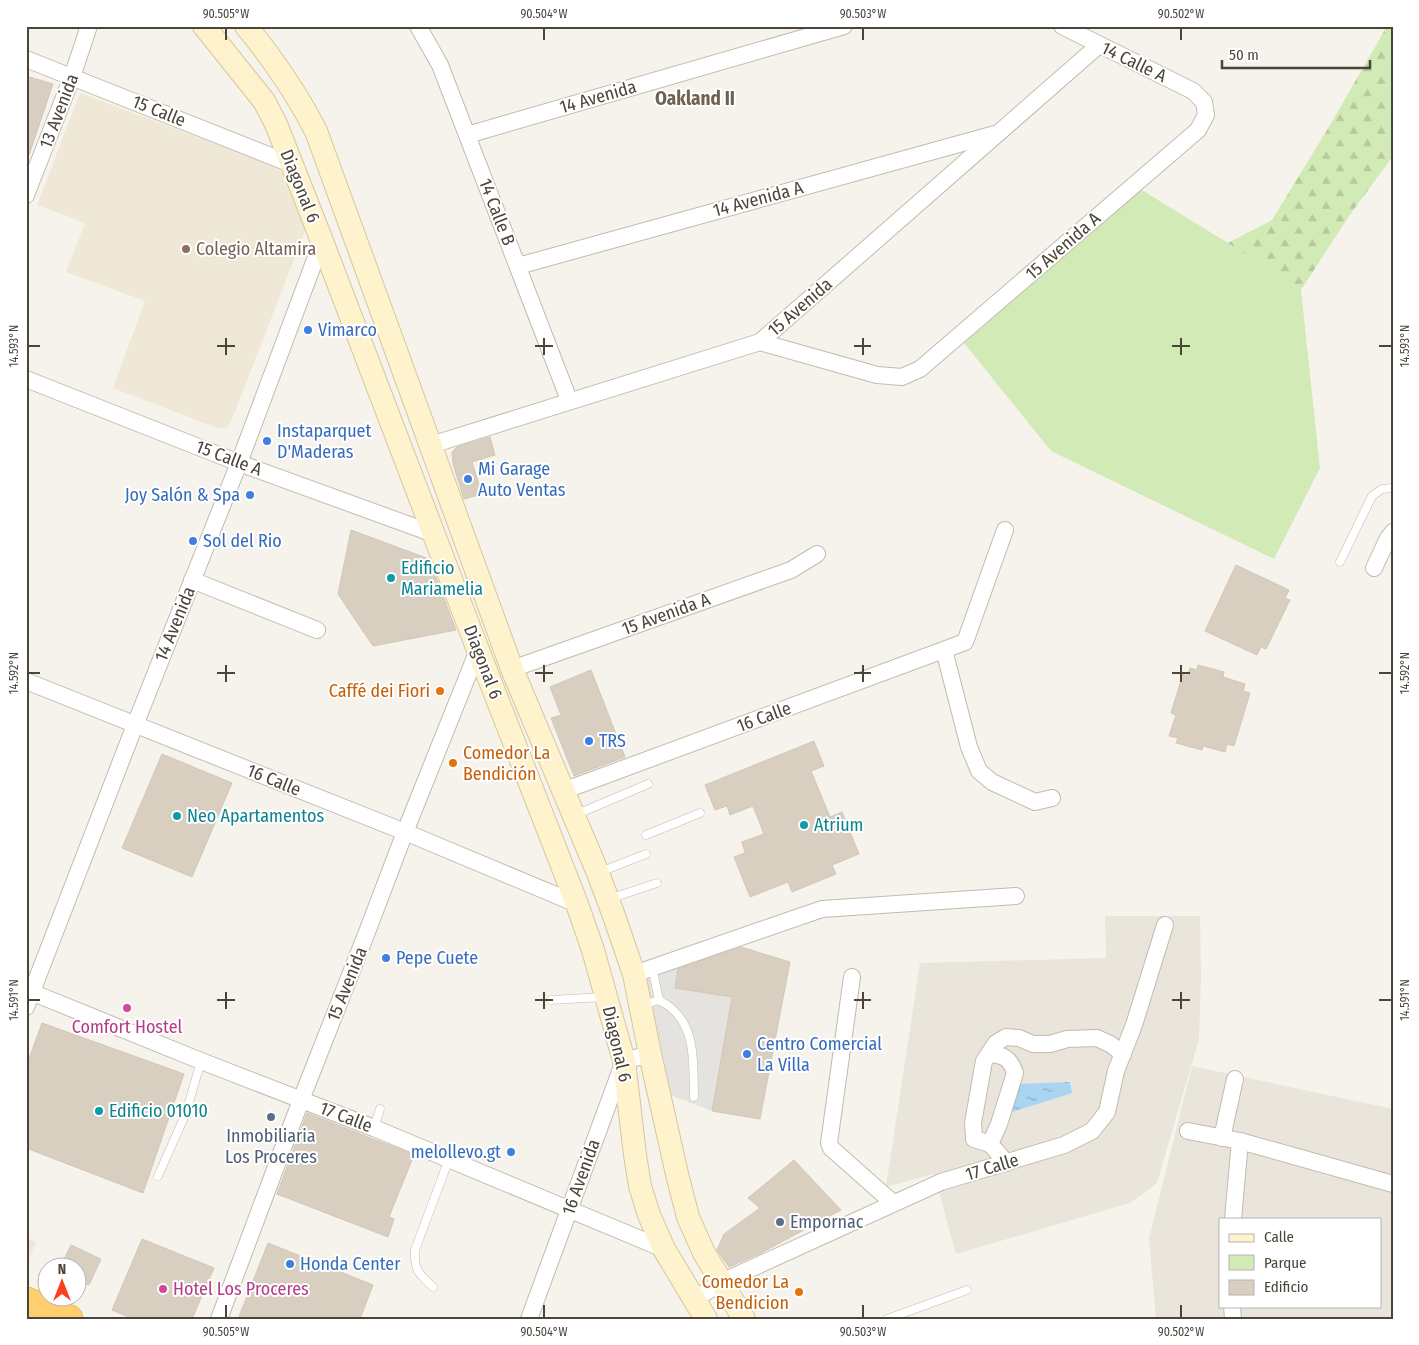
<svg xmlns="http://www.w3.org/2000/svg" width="1419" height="1345" font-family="'Fira Sans Condensed',sans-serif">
  <defs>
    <pattern id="forest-firs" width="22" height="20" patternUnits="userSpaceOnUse" patternTransform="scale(1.25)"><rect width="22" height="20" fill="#d2eab5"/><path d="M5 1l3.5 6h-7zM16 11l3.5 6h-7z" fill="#b6ca9c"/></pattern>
    <pattern id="water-ripples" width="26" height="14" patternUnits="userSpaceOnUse" patternTransform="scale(1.25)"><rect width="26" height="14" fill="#a9d4f2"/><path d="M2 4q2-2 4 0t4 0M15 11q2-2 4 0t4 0" fill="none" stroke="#8caec5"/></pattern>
  </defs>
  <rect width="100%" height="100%" fill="#f6f3ec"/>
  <!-- residential -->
  <g fill="#eae5da" fill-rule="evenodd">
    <polygon points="1105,916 1200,916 1201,978 1199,1039 1157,1183 1130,1203 956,1254 934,1174 886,1187 920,963 1106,958"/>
    <path d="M1192,1066L1393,1109V1319H1156L1149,1239ZM1220,1219H1380V1306H1220Z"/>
  </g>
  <!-- education -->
  <polygon fill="#efe8d6" points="80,93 279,168 307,226 231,422 225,428 217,428 113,388 145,301 66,272 85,223 37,205"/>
  <!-- medical -->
  <polygon fill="#f6e3e0" points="26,1238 36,1242 26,1267"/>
  <!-- green -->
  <polygon fill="#d2eab5" points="1140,189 1228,243 1301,290 1320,468 1274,559 1051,451 964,343"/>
  <!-- forest -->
  <polygon fill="url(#forest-firs)" points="1387,26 1393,26 1393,156 1349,216 1301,290 1228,243 1272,220 1330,125"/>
  <!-- parking -->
  <polygon fill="#e5e3e0" points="679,965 676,988 732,997 712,1111 670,1095 644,981"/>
  <!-- water -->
  <polygon fill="url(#water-ripples)" points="1070,1082 1072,1093 1012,1112 1015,1084"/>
  <!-- building -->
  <g fill="#d8cfc1" stroke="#d3c7b4">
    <polygon points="26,76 53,84 29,155 26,154"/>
    <polygon points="490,437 495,455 472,462 482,494 464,499 453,464 452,452 457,447"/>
    <polygon points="351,530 429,559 456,630 373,646 338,594"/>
    <polygon points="1236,565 1289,590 1285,598 1290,600 1266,649 1261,647 1257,655 1205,631"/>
    <polygon points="1198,665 1224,672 1223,677 1245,684 1243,691 1250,693 1234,746 1227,744 1225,752 1203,746 1202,750 1176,743 1178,738 1169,736 1176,715 1171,713 1183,674 1187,676 1190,668 1197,670"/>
    <polygon points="591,670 625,757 574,776 551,718 561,715 550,687"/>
    <polygon points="814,741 824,766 811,771 830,817 842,812 859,854 832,865 836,874 792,892 788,882 750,897 734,857 745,853 742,842 764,834 753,806 730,815 727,806 715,810 705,785"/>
    <polygon points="162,754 232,783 192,877 122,848"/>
    <polygon points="741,947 790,962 760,1119 712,1111 732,997 675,988 678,969"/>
    <polygon points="42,1023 184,1074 143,1193 26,1148 26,1067"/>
    <polygon points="307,1113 414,1155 389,1217 394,1219 388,1237 277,1194"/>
    <polygon points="794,1160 841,1210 761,1253 729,1267 717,1250 724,1234 760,1208 748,1198"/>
    <polygon points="142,1239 214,1268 192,1319 133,1319 112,1310"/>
    <polygon points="268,1243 373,1285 360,1319 238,1319"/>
    <polygon points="71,1245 101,1259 89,1285 78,1280 78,1268 60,1268"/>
  </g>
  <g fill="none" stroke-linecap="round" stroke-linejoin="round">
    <defs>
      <g id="lane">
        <polyline points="1340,562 1372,496 1382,489 1393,488"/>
        <polyline points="575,815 648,784"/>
        <polyline points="646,835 700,813"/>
        <polyline points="600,872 646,854"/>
        <polyline points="609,899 657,883"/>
        <polyline points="652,967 659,1000"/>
        <polyline points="551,1000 604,997"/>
        <path d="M642,1005L659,1000C663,1003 669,1005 672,1009C697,1030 693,1068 694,1097"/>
        <polyline points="374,1128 380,1109"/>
        <polyline points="158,1176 186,1113 201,1061"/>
        <path d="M433,1287C419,1274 414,1271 415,1250L449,1159"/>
        <polyline points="887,1319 967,1290"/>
      </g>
      <g id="street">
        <polyline points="418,26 440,65 569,400"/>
        <polyline points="26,59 291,164"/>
        <polyline points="467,135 844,26"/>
        <polyline points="26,195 72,77 89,26"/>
        <polyline points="518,266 995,134"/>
        <polyline points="760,342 877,375 902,377 920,369 1198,130 1206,115 1204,102 1193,91 1062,26"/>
        <polyline points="26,379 239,463 434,534"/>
        <polyline points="431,445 760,342 1099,45"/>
        <polyline points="1374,568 1388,538 1393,532"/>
        <polyline points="192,580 317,630"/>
        <polyline points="944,650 969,747 979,771 992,782 1035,802 1052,798"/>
        <polyline points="512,669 791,570 817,554"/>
        <polyline points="26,681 405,832 577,904"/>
        <polyline points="563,791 965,642 1005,530"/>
        <polyline points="634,974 822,909 1016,896"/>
        <polyline points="852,977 829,1143 831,1148 893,1203"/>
        <polyline points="26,990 201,1061 374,1128 664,1249"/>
        <polyline points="26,1007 135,725 239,463 322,241"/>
        <path d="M989,1054C1004,1055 1010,1058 1015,1073L999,1124L990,1144"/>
        <polyline points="1188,1131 1240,1141 1393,1184"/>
        <polyline points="1222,1138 1235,1079"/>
        <polyline points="1007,1163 990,1144 974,1139 973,1123 984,1061 996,1043 1006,1037 1019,1038 1033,1044 1050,1044 1067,1039 1097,1038 1110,1044 1123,1054"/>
        <polyline points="1233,1219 1240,1141"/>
        <polyline points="694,1299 728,1279 941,1182 1064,1145 1092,1131 1107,1112 1116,1071 1134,1025 1165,925"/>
        <polyline points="1232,1306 1233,1319"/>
        <polyline points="219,1319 301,1100 367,932 405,832 478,650"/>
        <polyline points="529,1319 624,1061 650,1054"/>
      </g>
      <g id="secondary">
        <polyline points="204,26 264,101 276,124 322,241 478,650 577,904 593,950 624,1061 635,1155 640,1186 649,1215 664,1249 706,1319"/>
        <path d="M246,26C273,59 297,94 316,131L512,669L598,873L614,916L634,974L650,1054L677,1174L688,1217L704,1253L744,1319"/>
      </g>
      <polyline id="highway" points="26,1301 69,1319"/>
    </defs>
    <!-- lane casing -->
    <use href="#lane" stroke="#c2bbae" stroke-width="9"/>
    <!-- street casing -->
    <use href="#street" stroke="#c2bbae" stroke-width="18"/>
    <!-- secondary casing -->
    <use href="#secondary" stroke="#d6c79b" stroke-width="24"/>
    <!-- highway casing -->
    <use href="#highway" stroke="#e0a43c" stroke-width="29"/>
    <!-- lane -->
    <use href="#lane" stroke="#fff" stroke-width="8"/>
    <!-- street -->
    <use href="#street" stroke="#fff" stroke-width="16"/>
    <!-- secondary -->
    <use href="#secondary" stroke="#fff3cd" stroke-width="22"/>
    <!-- highway -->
    <use href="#highway" stroke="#ffcf6e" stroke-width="28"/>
  </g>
  <!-- ticks -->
  <path fill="none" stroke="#4b4439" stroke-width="2" d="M226,28V40M544,28V40M863,28V40M1181,28V40M226,338V355M544,338V355M863,338V355M1181,338V355M28,346H40M217,346H235M535,346H553M854,346H871M1172,346H1190M1379,346H1392M226,665V682M544,665V682M863,665V682M1181,665V682M28,673H40M217,673H235M535,673H553M854,673H871M1172,673H1190M1379,673H1392M226,992V1009M544,992V1009M863,992V1009M1181,992V1009M28,1000H40M217,1000H235M535,1000H553M854,1000H871M1172,1000H1190M1379,1000H1392M226,1305V1318M544,1305V1318M863,1305V1318M1181,1305V1318"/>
  <!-- markers -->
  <circle fill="#8d6e63" stroke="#fff" stroke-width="2" cx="186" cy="249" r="5"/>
  <g fill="#3f7fe0" stroke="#fff" stroke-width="2">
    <circle cx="308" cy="330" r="5"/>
    <circle cx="267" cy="441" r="5"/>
    <circle cx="468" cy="479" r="5"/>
    <circle cx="250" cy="495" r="5"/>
    <circle cx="193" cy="541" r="5"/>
    <circle cx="589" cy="741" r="5"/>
    <circle cx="386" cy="958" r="5"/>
    <circle cx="747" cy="1054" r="5"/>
    <circle cx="511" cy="1152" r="5"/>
    <circle cx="290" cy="1264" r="5"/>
  </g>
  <g fill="#0f9aa8" stroke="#fff" stroke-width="2">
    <circle cx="391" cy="578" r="5"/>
    <circle cx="177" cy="816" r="5"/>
    <circle cx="804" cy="825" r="5"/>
    <circle cx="99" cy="1111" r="5"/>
  </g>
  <g fill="#e8710a" stroke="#fff" stroke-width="2">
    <circle cx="440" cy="691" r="5"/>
    <circle cx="453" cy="763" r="5"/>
    <circle cx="799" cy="1292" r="5"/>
  </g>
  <g fill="#d1479c" stroke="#fff" stroke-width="2">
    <circle cx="127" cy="1008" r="5"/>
    <circle cx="163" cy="1289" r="5"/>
  </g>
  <g fill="#5c6f8a" stroke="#fff" stroke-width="2">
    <circle cx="271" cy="1117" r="5"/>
    <circle cx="780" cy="1222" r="5"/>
  </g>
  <g text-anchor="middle" stroke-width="4" stroke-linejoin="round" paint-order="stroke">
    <!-- street labels -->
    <g font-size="18" fill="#4b4439" stroke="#fff">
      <text transform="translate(1134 62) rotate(26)" y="6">14 Calle A</text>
      <text transform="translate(598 97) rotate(-16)" y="6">14 Avenida</text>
      <text transform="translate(59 111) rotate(-69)" y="6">13 Avenida</text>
      <text transform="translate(159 111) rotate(22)" y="6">15 Calle</text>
      <text transform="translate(300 186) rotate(68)" y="6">Diagonal 6</text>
      <text transform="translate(758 199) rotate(-15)" y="6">14 Avenida A</text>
      <text transform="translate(497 212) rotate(69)" y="6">14 Calle B</text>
      <text transform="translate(1063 246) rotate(-41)" y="6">15 Avenida A</text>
      <text transform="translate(800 307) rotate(-41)" y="6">15 Avenida</text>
      <text transform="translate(229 458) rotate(21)" y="6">15 Calle A</text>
      <text transform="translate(666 614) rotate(-20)" y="6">15 Avenida A</text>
      <text transform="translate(175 624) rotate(-68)" y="6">14 Avenida</text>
      <text transform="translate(483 662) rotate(69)" y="6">Diagonal 6</text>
      <text transform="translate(764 717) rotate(-20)" y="6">16 Calle</text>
      <text transform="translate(274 780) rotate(22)" y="6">16 Calle</text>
      <text transform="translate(347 984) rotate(-68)" y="6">15 Avenida</text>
      <text transform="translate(617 1044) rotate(77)" y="6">Diagonal 6</text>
      <text transform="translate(346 1117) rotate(21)" y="6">17 Calle</text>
      <text transform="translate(992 1167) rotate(-17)" y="6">17 Calle</text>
      <text transform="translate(581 1177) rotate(-70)" y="6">16 Avenida</text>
    </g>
    <!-- education labels -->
    <g font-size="18" fill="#785e54" stroke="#fff" text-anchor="start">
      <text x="196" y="255">Colegio Altamira</text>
    </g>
    <!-- shop labels -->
    <g font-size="18" fill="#366cbe" stroke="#fff" text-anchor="start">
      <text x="318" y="336">Vimarco</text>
      <text x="277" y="437">Instaparquet<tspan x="277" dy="21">D'Maderas</tspan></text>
      <text x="478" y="475">Mi Garage<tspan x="478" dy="21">Auto Ventas</tspan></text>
      <text x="240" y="501" text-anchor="end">Joy Salón &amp; Spa</text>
      <text x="203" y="547">Sol del Rio</text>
      <text x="599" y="747">TRS</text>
      <text x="396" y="964">Pepe Cuete</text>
      <text x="757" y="1050">Centro Comercial<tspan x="757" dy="21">La Villa</tspan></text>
      <text x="501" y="1158" text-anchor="end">melollevo.gt</text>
      <text x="300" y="1270">Honda Center</text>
    </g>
    <!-- culture labels -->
    <g font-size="18" fill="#0d838f" stroke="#fff" text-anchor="start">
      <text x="401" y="574">Edificio<tspan x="401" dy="21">Mariamelia</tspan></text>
      <text x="187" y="822">Neo Apartamentos</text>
      <text x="814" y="831">Atrium</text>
      <text x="109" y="1117">Edificio 01010</text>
    </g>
    <!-- food labels -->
    <g font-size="18" fill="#c56008" stroke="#fff" text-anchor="end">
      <text x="430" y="697">Caffé dei Fiori</text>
      <text x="463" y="759" text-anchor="start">Comedor La<tspan x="463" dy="21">Bendición</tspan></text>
      <text x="789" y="1288">Comedor La<tspan x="789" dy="21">Bendicion</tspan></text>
    </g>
    <!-- hotel labels -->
    <g font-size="18" fill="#b23c85" stroke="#fff">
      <text x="127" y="1033">Comfort Hostel</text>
      <text x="173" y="1295" text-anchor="start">Hotel Los Proceres</text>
    </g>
    <!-- service labels -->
    <g font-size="18" fill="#4e5e75" stroke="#fff">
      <text x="271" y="1142">Inmobiliaria<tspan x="271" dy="21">Los Proceres</tspan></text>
      <text x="790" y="1228" text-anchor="start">Empornac</text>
    </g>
    <!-- neighbourhood labels -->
    <g font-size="19" font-weight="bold" fill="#6e6250" stroke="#fff">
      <text x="695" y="105">Oakland II</text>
    </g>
  </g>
  <!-- border -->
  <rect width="1419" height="1345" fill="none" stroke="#ffffff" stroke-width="55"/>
  <!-- legend -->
  <rect x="1219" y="1218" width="162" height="90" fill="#ffffff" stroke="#b7b4b0"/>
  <rect x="1229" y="1234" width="25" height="8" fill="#fff3cd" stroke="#b7b4b0"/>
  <text x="1264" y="1242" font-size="15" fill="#4b4439">Calle</text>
  <rect x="1229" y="1255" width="25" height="15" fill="#d2eab5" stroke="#b7b4b0"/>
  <text x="1264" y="1268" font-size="15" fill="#4b4439">Parque</text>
  <rect x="1229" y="1280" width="25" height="15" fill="#d8cfc1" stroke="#b7b4b0"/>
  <text x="1264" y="1292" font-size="15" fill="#4b4439">Edificio</text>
  <!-- north arrow -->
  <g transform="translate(62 1282)"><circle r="24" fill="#ffffff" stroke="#b7b4b0"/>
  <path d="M0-4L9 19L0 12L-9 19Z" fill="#fc3f1d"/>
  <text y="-8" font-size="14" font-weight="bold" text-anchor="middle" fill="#4b4439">N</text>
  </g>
  <!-- scale -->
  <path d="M1222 60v8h148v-8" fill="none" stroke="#4b4439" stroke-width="2.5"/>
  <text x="1229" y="60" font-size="15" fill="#4b4439" stroke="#ffffff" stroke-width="4" paint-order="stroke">50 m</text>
  <rect x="28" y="28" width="1364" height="1290" fill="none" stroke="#4b4439" stroke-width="2"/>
  <g font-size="12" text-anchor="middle" fill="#4b4439">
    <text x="226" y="18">90.505°W</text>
    <text x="544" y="18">90.504°W</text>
    <text x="863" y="18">90.503°W</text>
    <text x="1181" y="18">90.502°W</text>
    <text transform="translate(14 346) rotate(-90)" y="4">14.593°N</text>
    <text transform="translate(1405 346) rotate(-90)" y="4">14.593°N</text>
    <text transform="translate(14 673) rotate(-90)" y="4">14.592°N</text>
    <text transform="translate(1405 673) rotate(-90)" y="4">14.592°N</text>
    <text transform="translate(14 1000) rotate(-90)" y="4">14.591°N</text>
    <text transform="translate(1405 1000) rotate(-90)" y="4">14.591°N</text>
    <text x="226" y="1336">90.505°W</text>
    <text x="544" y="1336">90.504°W</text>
    <text x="863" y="1336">90.503°W</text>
    <text x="1181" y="1336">90.502°W</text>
  </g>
</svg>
